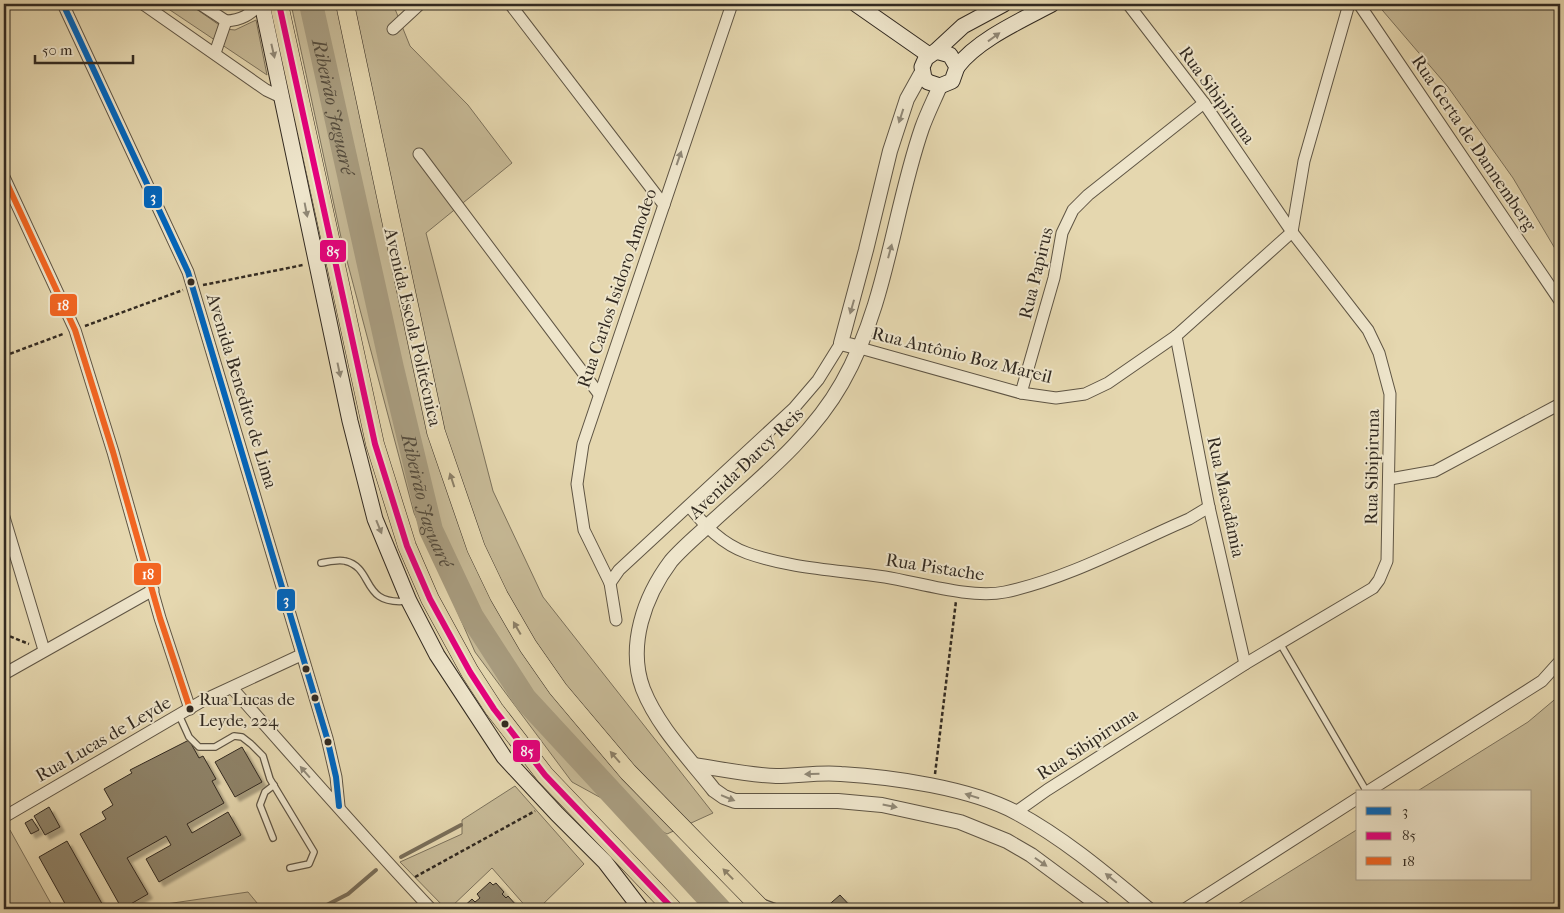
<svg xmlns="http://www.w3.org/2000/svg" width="1564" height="913" font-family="'IM FELL French Canon',serif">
  <defs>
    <filter id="shadow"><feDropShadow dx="4.5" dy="4.5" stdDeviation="1" flood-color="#0004"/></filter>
  </defs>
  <rect width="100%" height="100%" fill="#e5d7af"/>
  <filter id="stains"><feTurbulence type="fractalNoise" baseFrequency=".004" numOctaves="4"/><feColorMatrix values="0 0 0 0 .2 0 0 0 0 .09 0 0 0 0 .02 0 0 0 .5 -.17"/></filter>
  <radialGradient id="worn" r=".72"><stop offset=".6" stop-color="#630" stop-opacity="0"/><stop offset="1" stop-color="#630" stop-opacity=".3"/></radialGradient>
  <!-- green -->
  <g fill="#c7ba97" stroke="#7c725c">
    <polygon points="161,4 189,4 225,29 235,30 256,20 267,75"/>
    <polygon points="291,4 393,4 410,46 468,105 512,163 426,233 493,491 543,597 713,813 667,834 572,782 475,652 414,513 342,242"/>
    <polygon points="1377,4 1560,4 1560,257 1513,178 1448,87"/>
    <polygon points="1560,695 1560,909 1230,909 1358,829 1358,879 1530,879 1530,792 1416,792 1528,722"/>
    <polygon points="515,786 584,864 538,909 528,909 492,868 449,909 446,909 400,862 462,834 462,820"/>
    <polygon points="10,830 54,909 4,909 4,833"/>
    <polygon points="248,892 262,909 132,909"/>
  </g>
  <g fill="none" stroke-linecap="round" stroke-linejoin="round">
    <!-- stream -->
    <g stroke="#796e59" stroke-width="4">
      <polyline points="401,857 461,825"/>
      <polyline points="319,909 348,894 376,870"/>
    </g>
    <!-- river -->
    <path stroke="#a89c7f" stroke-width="24" id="s1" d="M311,4L392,368L431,530L472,617L525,699L719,909"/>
  </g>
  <!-- building -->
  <g fill="#8f846b" stroke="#322a21" filter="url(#shadow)">
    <polygon points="189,740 199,758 203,756 216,779 212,781 224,803 187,824 192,833 228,812 241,835 159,882 146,859 171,845 166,836 127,858 148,894 122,909 80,834 106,819 102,812 113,805 104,789 132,773 130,770"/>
    <polygon points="242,747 262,782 235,797 215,762"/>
    <polygon points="49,807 60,827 45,835 34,816"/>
    <polygon points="32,819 39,830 31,834 25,823"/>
    <polygon points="67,841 105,909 68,909 39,857"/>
    <polygon points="490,882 493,885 496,883 504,892 502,894 506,898 508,896 517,906 516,909 461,909 472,899 475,902 480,898 477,894"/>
    <polygon points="840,895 853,909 824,909"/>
  </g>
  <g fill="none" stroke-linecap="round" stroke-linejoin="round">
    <defs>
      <g id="service">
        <path d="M321,563C328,562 338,559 345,561C375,568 360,606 407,601"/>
        <polyline points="1281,645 1367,792"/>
        <polyline points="179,715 189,737 199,747 215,747 234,736 242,737 251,744 263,756 270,779 314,852 309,864 290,868"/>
        <polyline points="273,838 260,805 265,792 274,785"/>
        <polyline points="762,902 781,909"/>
      </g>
      <g id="minor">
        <polyline points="63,4 188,272 327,738 336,777 339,806"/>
        <polyline points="143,4 266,90 283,98"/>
        <path d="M200,4L226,21C242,20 249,15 261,4"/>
        <polyline points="510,4 664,205"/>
        <polyline points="1359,4 1560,301"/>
        <polyline points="393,29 420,4"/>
        <polyline points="215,53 226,21"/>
        <polyline points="419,154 599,394"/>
        <polyline points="4,177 75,330 113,452 160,618 190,709"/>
        <polyline points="1176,336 1209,507 1245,664"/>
        <polyline points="860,348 1021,393 1056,398 1085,394 1108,383 1176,336 1292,232 1304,161 1349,4"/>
        <polyline points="1021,393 1054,278 1062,233 1073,210 1088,195 1204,103"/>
        <polyline points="1390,479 1435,471 1560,404"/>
        <path d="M689,506C705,526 722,544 747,553C792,569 839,570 885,577C921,583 971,599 1005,592C1067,579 1131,544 1189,519L1209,507"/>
        <polyline points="4,517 44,650"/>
        <polyline points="610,583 584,530 577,484 583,444 732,4"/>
        <polyline points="616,620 610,583 619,570 794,408 818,380 841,343"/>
        <polyline points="4,674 153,590"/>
        <path d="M232,688C298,762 363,837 431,909"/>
        <polyline points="1367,792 1542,681 1560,661"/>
        <polyline points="1016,812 1047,790 1245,664 1373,588 1379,580 1387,561 1390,394 1379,353 1368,330 1292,232 1204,103 1128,4"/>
        <polyline points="4,817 204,700 301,655"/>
        <polyline points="1185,909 1358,798"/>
      </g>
      <g id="tertiary">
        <path d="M940,86C934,100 927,114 922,128C893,212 887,304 842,383C811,438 759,479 713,521C699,534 683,547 671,561C644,597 627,646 643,689C658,727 689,758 714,790L724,797L735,801H838L882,805L960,822L1007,841L1031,855L1104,909"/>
        <polyline points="860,348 841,343 866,250 890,151 907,99 922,72"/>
        <path d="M694,765C721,769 749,775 776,776C798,776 819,772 841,774C893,777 971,788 1017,813C1065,839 1107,875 1148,909"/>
      </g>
      <g id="secondary">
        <polyline points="262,4 350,421 375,519 409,601 437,655 504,757 557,814 605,862 641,909"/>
        <polyline points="856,4 929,55"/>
        <polyline points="936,51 950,55 957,67 952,81 940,86 928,82 924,78 922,67 926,58 936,51 963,26 1004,4"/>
        <path d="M957,67C977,40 1022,20 1052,4"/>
      </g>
      <g id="trunk">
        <polyline points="279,4 375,444 407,546 430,599 470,672 494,709 545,775 673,909"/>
        <polyline points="345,4 436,432 476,548 499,596 528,646 558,689 628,772 762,909"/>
      </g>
    </defs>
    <!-- service casing -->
    <use href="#service" stroke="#5f5544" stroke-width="8"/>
    <!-- minor casing -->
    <use href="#minor" stroke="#5f5544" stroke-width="13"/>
    <!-- tertiary casing -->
    <use href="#tertiary" stroke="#5f5544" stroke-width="16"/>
    <!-- secondary casing -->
    <use href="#secondary" stroke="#322a21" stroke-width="17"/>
    <!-- trunk casing -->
    <use href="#trunk" stroke="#322a21" stroke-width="19"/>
    <!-- path -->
    <g stroke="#322a21" stroke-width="2.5" stroke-dasharray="4 2.5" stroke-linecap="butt">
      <polyline points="203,285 303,265"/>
      <polyline points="85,326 183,290"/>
      <polyline points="4,356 63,334"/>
      <polyline points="4,634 29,644"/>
      <polyline points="935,774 956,601"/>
      <polyline points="415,877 535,811"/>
    </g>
    <!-- service -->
    <use href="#service" stroke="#eee5cb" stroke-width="5.5"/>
    <!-- minor -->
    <use href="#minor" stroke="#eee5cb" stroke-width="11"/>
    <!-- tertiary -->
    <use href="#tertiary" stroke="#eee5cb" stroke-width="14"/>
    <!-- secondary -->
    <use href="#secondary" stroke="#eee5cb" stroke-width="15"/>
    <!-- trunk -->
    <use href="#trunk" stroke="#e5d7af" stroke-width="18"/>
    <defs>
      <polyline id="bus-1" points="63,4 188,272 327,738 336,777 339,806"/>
      <polyline id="bus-2" points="279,4 375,444 407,546 430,599 470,672 494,709 545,775 673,909"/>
      <polyline id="bus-3" points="4,177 75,330 113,452 160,618 190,709"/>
    </defs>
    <!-- bus-1 casing -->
    <use href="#bus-1" stroke="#eee5cb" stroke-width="10"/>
    <!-- bus-2 casing -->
    <use href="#bus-2" stroke="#eee5cb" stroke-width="10"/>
    <!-- bus-3 casing -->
    <use href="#bus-3" stroke="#eee5cb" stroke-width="10"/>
    <!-- bus-1 -->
    <use href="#bus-1" stroke="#0065bd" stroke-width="6"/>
    <!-- bus-2 -->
    <use href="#bus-2" stroke="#e5007d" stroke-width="6"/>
    <!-- bus-3 -->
    <use href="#bus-3" stroke="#f26522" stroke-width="6"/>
  </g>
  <!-- one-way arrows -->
  <defs><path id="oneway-solid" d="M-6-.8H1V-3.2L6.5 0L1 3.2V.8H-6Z" transform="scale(1.25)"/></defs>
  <g fill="#908876">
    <use href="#oneway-solid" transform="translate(994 37) rotate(-36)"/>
    <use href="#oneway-solid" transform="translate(273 51) rotate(77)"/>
    <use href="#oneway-solid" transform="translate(901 116) rotate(108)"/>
    <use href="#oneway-solid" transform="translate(679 158) rotate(-71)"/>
    <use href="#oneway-solid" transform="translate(306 210) rotate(79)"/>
    <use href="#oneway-solid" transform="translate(890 251) rotate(-75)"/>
    <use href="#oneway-solid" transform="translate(852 307) rotate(106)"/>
    <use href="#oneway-solid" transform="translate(339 370) rotate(78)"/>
    <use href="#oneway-solid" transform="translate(379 527) rotate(68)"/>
    <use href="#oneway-solid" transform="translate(305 772) rotate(-131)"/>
    <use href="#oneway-solid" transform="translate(812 774) rotate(179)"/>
    <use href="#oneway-solid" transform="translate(972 796) rotate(-162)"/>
    <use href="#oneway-solid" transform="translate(728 798) rotate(22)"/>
    <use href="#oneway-solid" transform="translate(890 806) rotate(11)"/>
    <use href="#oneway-solid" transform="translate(1041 862) rotate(35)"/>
    <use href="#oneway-solid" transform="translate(1111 878) rotate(-141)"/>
  </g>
  <g fill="#8c8068">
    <use href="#oneway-solid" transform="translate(452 480) rotate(-108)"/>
    <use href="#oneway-solid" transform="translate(517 628) rotate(-120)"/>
    <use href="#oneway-solid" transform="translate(615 757) rotate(-131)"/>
    <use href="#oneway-solid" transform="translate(728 874) rotate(-134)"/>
  </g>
  <!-- markers -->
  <g fill="#322a21" stroke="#eee5cb" stroke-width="2">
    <circle cx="191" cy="282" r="4.5"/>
    <circle cx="306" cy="669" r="4.5"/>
    <circle cx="315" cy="698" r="4.5"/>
    <circle cx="190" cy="709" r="4.5"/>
    <circle cx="505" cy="724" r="4.5"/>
    <circle cx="328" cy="742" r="4.5"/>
  </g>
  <g text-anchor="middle" stroke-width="4" stroke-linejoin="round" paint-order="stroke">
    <!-- bus labels -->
    <g font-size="17" fill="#322a21" stroke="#eee5cb" text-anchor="start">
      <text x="199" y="705">Rua Lucas de<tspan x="199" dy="21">Leyde, 224</tspan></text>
    </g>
    <!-- street labels -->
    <g font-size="18" fill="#322a21" stroke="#eee5cb">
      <text transform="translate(1217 95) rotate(54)" y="6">Rua Sibipiruna</text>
      <text transform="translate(1474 143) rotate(56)" y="6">Rua Gerta de Dannemberg</text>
      <text transform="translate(1036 273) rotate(-76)" y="6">Rua Papirus</text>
      <text transform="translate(617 288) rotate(-71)" y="6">Rua Carlos Isidoro Amodeo</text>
      <text transform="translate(413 327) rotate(77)" y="6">Avenida Escola Politécnica</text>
      <text transform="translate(962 355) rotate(14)" y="6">Rua Antônio Boz Mareil</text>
      <text transform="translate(242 391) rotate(73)" y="6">Avenida Benedito de Lima</text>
      <text transform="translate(746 463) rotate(-44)" y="6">Avenida Darcy Reis</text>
      <text transform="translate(1372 467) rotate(-89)" y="6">Rua Sibipiruna</text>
      <text transform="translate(1226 497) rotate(78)" y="6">Rua Macadâmia</text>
      <text transform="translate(935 567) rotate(9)" y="6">Rua Pistache</text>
      <text transform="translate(103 739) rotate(-30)" y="6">Rua Lucas de Leyde</text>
      <text transform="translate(1087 744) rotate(-33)" y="6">Rua Sibipiruna</text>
    </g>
    <!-- water labels -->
    <g font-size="19" font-style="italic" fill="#554c3d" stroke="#eee5cb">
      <text dy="7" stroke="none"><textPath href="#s1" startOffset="105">Ribeirão Jaguaré</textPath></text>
      <text dy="7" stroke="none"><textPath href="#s1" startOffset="510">Ribeirão Jaguaré</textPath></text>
    </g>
  </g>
  <g stroke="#eee5cb" stroke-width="2">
    <rect x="143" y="185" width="20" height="24" rx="5" fill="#0065bd"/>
    <rect x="319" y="239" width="28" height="24" rx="5" fill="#e5007d"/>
    <rect x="49" y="293" width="29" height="24" rx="5" fill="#f26522"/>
    <rect x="133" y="562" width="29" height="24" rx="5" fill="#f26522"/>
    <rect x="276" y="588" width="20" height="24" rx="5" fill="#0065bd"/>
    <rect x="512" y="739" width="29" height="24" rx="5" fill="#e5007d"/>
  </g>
  <g font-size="14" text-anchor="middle" font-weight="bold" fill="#fff">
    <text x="153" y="202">3</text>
    <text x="333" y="256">85</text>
    <text x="63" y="310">18</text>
    <text x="148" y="579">18</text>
    <text x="286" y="605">3</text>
    <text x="527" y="756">85</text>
  </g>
  <!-- margin -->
  <rect width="1564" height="913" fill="none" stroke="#e5d7af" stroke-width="20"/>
  <rect x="5" y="5" width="1554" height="903" fill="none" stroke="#322a21" stroke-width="2.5"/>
  <rect x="10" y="10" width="1544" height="893" fill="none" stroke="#322a21"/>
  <!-- legend -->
  <rect x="1356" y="790" width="175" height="90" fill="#eee5cb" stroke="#a39a87"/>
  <rect x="1366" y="807" width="25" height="8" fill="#0065bd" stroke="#a39a87"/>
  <text x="1402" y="816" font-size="15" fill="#322a21">3</text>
  <rect x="1366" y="832" width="25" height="8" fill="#e5007d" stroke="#a39a87"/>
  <text x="1402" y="840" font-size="15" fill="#322a21">85</text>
  <rect x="1366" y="857" width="25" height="8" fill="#f26522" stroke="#a39a87"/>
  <text x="1402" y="866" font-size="15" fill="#322a21">18</text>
  <!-- scale -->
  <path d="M35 55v8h98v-8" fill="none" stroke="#322a21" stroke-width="2.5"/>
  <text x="42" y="55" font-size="15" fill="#322a21" stroke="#eee5cb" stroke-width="4" paint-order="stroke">50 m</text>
  <rect width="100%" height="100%" filter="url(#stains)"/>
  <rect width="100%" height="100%" fill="url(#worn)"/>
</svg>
